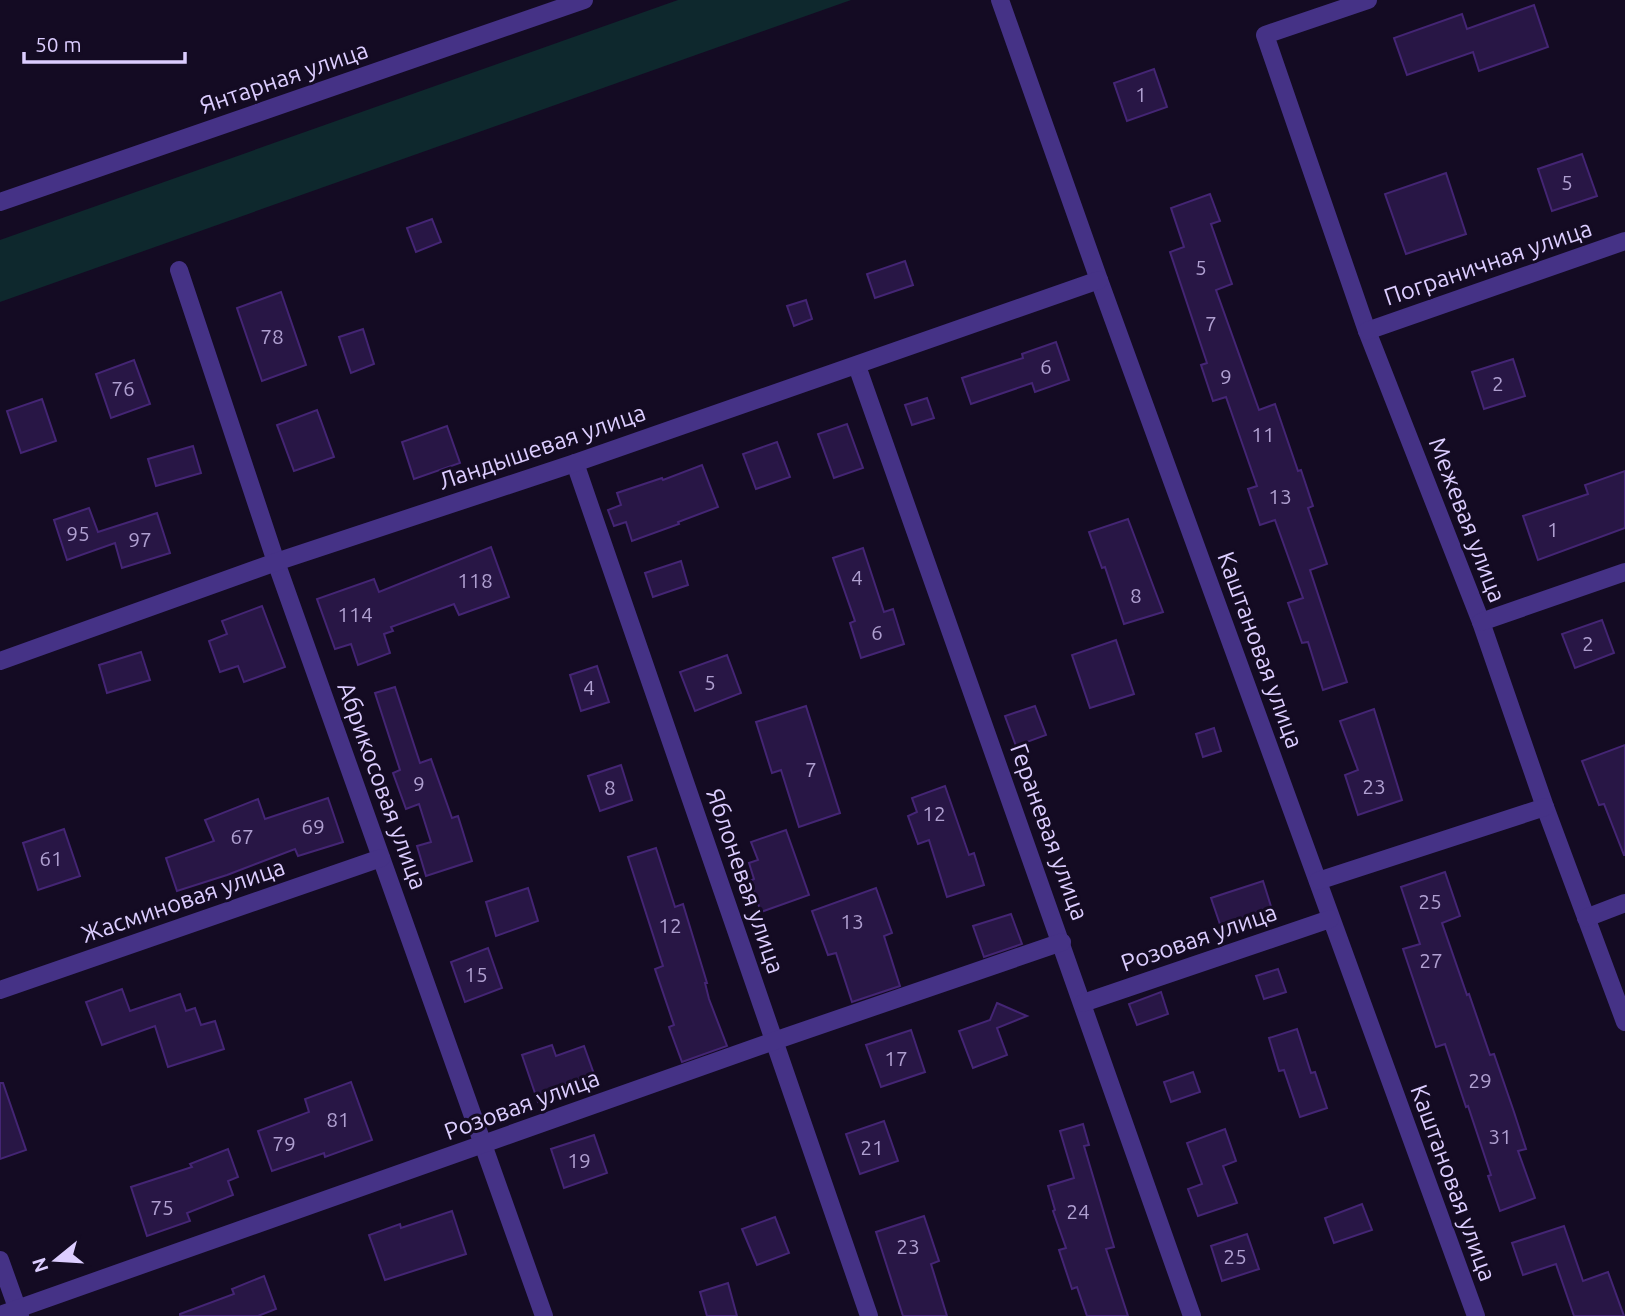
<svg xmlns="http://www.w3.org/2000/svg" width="1625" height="1316" font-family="Ubuntu,sans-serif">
  <rect width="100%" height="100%" fill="#140b23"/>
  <!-- green -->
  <polygon fill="#0e282d" points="678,0 851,0 0,302 0,240"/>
  <!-- building -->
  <g fill="#281645" stroke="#442574" stroke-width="2">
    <polygon points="1534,5 1548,47 1479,71 1473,52 1407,75 1394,38 1462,14 1467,29"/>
    <polygon points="1154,69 1167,107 1127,121 1114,83"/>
    <polygon points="1582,154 1597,196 1552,211 1538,169"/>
    <polygon points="1446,173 1466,234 1406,254 1385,194"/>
    <polygon points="1210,194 1220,221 1211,224 1232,284 1216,290 1259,410 1275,404 1298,471 1301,470 1313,506 1308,508 1327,564 1310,570 1347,682 1323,690 1308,642 1302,643 1288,603 1303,598 1275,520 1260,525 1248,489 1257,486 1226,397 1213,401 1201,365 1207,363 1170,252 1184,247 1171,208"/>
    <polygon points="432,219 441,242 416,252 407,228"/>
    <polygon points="905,261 913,285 875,298 867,274"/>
    <polygon points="281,292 306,365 262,381 237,308"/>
    <polygon points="806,300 812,319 794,326 787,306"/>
    <polygon points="363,329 374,364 351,373 339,337"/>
    <polygon points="1056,342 1069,380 1035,392 1032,383 971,404 962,378 1023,358 1022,354"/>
    <polygon points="1513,359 1525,396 1484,409 1472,372"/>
    <polygon points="134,360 150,404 111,418 96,374"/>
    <polygon points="927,398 934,418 912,425 905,405"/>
    <polygon points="42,399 56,441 21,453 7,411"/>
    <polygon points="317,410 334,457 294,471 277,425"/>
    <polygon points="847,424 863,468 834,478 818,434"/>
    <polygon points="447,426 460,463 414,479 402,442"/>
    <polygon points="777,442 790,477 756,489 743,454"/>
    <polygon points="193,446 201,473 156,486 148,459"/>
    <polygon points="702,465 718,507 678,522 679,524 632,541 626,522 614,526 608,510 621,505 617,493 662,478 663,480"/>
    <polygon points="1625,471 1625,528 1538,560 1523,516 1588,494 1585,485"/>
    <polygon points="89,508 98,532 157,513 170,553 122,568 115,543 67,560 54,520"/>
    <polygon points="1128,519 1163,612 1124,624 1105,567 1102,568 1089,532"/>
    <polygon points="491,547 509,597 459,615 454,604 391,627 393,631 384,634 390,653 358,665 351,644 335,649 317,599 374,579 379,592"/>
    <polygon points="863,548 884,612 893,609 904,644 861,658 850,623 855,621 833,558"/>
    <polygon points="681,561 688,585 653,597 645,573"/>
    <polygon points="262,606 285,667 244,682 238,666 220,672 209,641 227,634 222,621"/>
    <polygon points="1602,620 1614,653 1575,668 1562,634"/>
    <polygon points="1116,640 1134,694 1090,708 1072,655"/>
    <polygon points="141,652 150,680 107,693 99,665"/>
    <polygon points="727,655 741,693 695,711 680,672"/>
    <polygon points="597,666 609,702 581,711 570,675"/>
    <polygon points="395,687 420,763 431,759 452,818 458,816 472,861 426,876 417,846 431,842 419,804 406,809 393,773 400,770 375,693"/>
    <polygon points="806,706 840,813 799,827 781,770 772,773 756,722"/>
    <polygon points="1035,706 1046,735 1016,746 1005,716"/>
    <polygon points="1374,709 1402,800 1358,815 1345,775 1358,770 1340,721"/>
    <polygon points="1214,728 1221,751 1203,757 1196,734"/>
    <polygon points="1625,745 1625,855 1624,855 1604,804 1599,805 1582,761"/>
    <polygon points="621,765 632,800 600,811 588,776"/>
    <polygon points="945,786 969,855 974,853 984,885 947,897 929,840 918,844 908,816 917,812 912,798"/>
    <polygon points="328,798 343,842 298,856 295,849 227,875 177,891 166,858 214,841 205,820 258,799 265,819"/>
    <polygon points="64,829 80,876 38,890 23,843"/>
    <polygon points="786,830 809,895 761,912 750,881 754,879 749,863 758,860 751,842"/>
    <polygon points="656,848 675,907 683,904 707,983 705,983 709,999 727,1046 682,1062 669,1027 674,1025 655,969 663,966 628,857"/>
    <polygon points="1445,872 1460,916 1442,923 1467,995 1469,994 1490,1055 1494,1054 1514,1112 1526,1149 1518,1151 1535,1198 1500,1211 1488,1176 1491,1175 1468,1106 1466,1107 1445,1044 1436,1047 1403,949 1420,944 1401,887"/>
    <polygon points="1263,881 1274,916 1223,933 1211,898"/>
    <polygon points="528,888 538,921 496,936 486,902"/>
    <polygon points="876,888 892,933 884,936 900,986 852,1002 836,953 828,955 812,911"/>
    <polygon points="1011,914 1022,944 984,957 973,926"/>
    <polygon points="488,948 502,988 465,1002 451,962"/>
    <polygon points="1278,969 1286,992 1264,999 1256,976"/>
    <polygon points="122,989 130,1011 180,994 186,1011 195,1008 201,1025 215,1021 224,1049 168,1067 155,1026 102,1045 86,1002"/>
    <polygon points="1161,992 1168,1014 1137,1025 1129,1004"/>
    <polygon points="997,1003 1027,1016 997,1028 1007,1055 973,1068 959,1031 990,1020"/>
    <polygon points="1297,1029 1311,1073 1315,1072 1327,1108 1300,1117 1284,1070 1279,1071 1269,1038"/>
    <polygon points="911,1030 925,1072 881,1087 866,1045"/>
    <polygon points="552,1045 556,1056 584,1046 594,1074 566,1084 568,1091 538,1102 522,1055"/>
    <polygon points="1193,1072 1200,1092 1171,1102 1164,1082"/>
    <polygon points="351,1082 372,1140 325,1157 324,1153 272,1171 258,1131 309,1112 305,1099"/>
    <polygon points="0,1083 3,1083 26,1150 0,1159"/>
    <polygon points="884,1121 898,1161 860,1174 846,1134"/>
    <polygon points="1083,1124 1089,1145 1084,1146 1114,1247 1106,1249 1128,1316 1087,1316 1077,1287 1072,1289 1059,1250 1066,1248 1053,1211 1055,1210 1048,1186 1074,1178 1060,1131"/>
    <polygon points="1225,1129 1236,1161 1223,1166 1237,1203 1198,1216 1188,1189 1202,1184 1187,1143"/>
    <polygon points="594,1135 607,1173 564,1188 551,1149"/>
    <polygon points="228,1149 238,1177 228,1181 233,1195 187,1213 190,1221 147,1236 131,1187 192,1167 190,1164"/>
    <polygon points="1362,1204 1372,1230 1334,1243 1325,1218"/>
    <polygon points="452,1211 466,1254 385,1280 369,1235 400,1224 401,1228"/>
    <polygon points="924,1216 939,1261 931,1264 947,1316 903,1316 876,1232"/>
    <polygon points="775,1217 789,1253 757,1265 742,1229"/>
    <polygon points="1564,1226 1583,1281 1608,1272 1624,1316 1574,1316 1556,1264 1523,1275 1512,1243"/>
    <polygon points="1247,1234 1259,1269 1222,1281 1211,1246"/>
    <polygon points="264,1276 276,1309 258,1316 180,1316 180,1314 234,1294 232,1289"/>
    <polygon points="728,1283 737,1316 707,1316 700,1292"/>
  </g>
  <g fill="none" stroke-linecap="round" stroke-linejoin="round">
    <!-- minor -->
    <g stroke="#453286" stroke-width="18">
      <polyline points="1000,0 1099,280 1476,1316"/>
      <polyline points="1368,0 1265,35 1367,331 1481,622 1545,807 1625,1022"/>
      <polyline points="0,202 584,0"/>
      <polyline points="179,270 276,562 544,1316"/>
      <polyline points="1367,331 1625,241"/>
      <polyline points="857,366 1192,1316"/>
      <polyline points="575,463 869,1316"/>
      <polyline points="1481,622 1625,572"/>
      <polyline points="0,661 276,562 575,463 1099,280"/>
      <polyline points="1318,881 1545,807"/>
      <polyline points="1586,918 1625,903"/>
      <polyline points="0,990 381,858"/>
      <polyline points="1083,1003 1330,919"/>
      <polyline points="0,1260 20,1316"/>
      <polyline points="0,1315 774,1041 1062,942"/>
    </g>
  </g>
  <g text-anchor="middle" stroke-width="6" stroke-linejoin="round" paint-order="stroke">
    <!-- number labels -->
    <g font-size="21" fill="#af9fd0">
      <text x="1141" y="102">1</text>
      <text x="1567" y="190">5</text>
      <text x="1201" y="275">5</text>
      <text x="1211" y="331">7</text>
      <text x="272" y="344">78</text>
      <text x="1046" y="374">6</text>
      <text x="1226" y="384">9</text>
      <text x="1498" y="391">2</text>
      <text x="123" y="396">76</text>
      <text x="1263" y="442">11</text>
      <text x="1280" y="504">13</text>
      <text x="1553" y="537">1</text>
      <text x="78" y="541">95</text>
      <text x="140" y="547">97</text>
      <text x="857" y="585">4</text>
      <text x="475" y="588">118</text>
      <text x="1136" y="603">8</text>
      <text x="355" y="622">114</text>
      <text x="877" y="640">6</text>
      <text x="1588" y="651">2</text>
      <text x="710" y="690">5</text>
      <text x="589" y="695">4</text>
      <text x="811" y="777">7</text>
      <text x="419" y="791">9</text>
      <text x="1374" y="794">23</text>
      <text x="610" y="795">8</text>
      <text x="934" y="821">12</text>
      <text x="313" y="834">69</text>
      <text x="242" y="844">67</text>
      <text x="51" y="866">61</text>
      <text x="1430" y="909">25</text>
      <text x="852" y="929">13</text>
      <text x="670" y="933">12</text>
      <text x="1431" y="968">27</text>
      <text x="476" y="982">15</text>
      <text x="896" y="1066">17</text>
      <text x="1480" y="1088">29</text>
      <text x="338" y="1127">81</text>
      <text x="1500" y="1144">31</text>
      <text x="284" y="1151">79</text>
      <text x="872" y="1155">21</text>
      <text x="579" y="1168">19</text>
      <text x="162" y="1215">75</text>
      <text x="1078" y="1219">24</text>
      <text x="908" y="1254">23</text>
      <text x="1235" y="1264">25</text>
    </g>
    <!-- street labels -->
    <g font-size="24" fill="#dccdff" stroke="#140b23">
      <text transform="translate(284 78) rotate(-19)" y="8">Янтарная улица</text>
      <text transform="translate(1488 263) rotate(-19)" y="8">Пограничная улица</text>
      <text transform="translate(542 447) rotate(-19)" y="8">Ландышевая улица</text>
      <text transform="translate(1467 520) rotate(69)" y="8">Межевая улица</text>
      <text transform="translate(1260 650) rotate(70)" y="8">Каштановая улица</text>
      <text transform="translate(382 786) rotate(70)" y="8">Абрикосовая улица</text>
      <text transform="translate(1049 832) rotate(70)" y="8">Гераневая улица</text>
      <text transform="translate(745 881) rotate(71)" y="8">Яблоневая улица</text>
      <text transform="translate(183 901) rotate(-19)" y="8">Жасминовая улица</text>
      <text transform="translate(1199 938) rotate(-19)" y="8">Розовая улица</text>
      <text transform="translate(522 1105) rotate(-20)" y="8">Розовая улица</text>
      <text transform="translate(1453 1183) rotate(70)" y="8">Каштановая улица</text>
    </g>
  </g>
  <!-- north arrow -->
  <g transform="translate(56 1260) rotate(252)" stroke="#140b23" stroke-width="5" paint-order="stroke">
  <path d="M0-5L12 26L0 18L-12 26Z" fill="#dccdff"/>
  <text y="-10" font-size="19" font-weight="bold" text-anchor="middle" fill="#dccdff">N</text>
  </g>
  <!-- scale -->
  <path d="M24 52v10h161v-10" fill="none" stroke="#dccdff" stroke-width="3.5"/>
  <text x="35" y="52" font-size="21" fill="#dccdff" stroke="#140b23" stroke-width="5" paint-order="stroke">50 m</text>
</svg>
